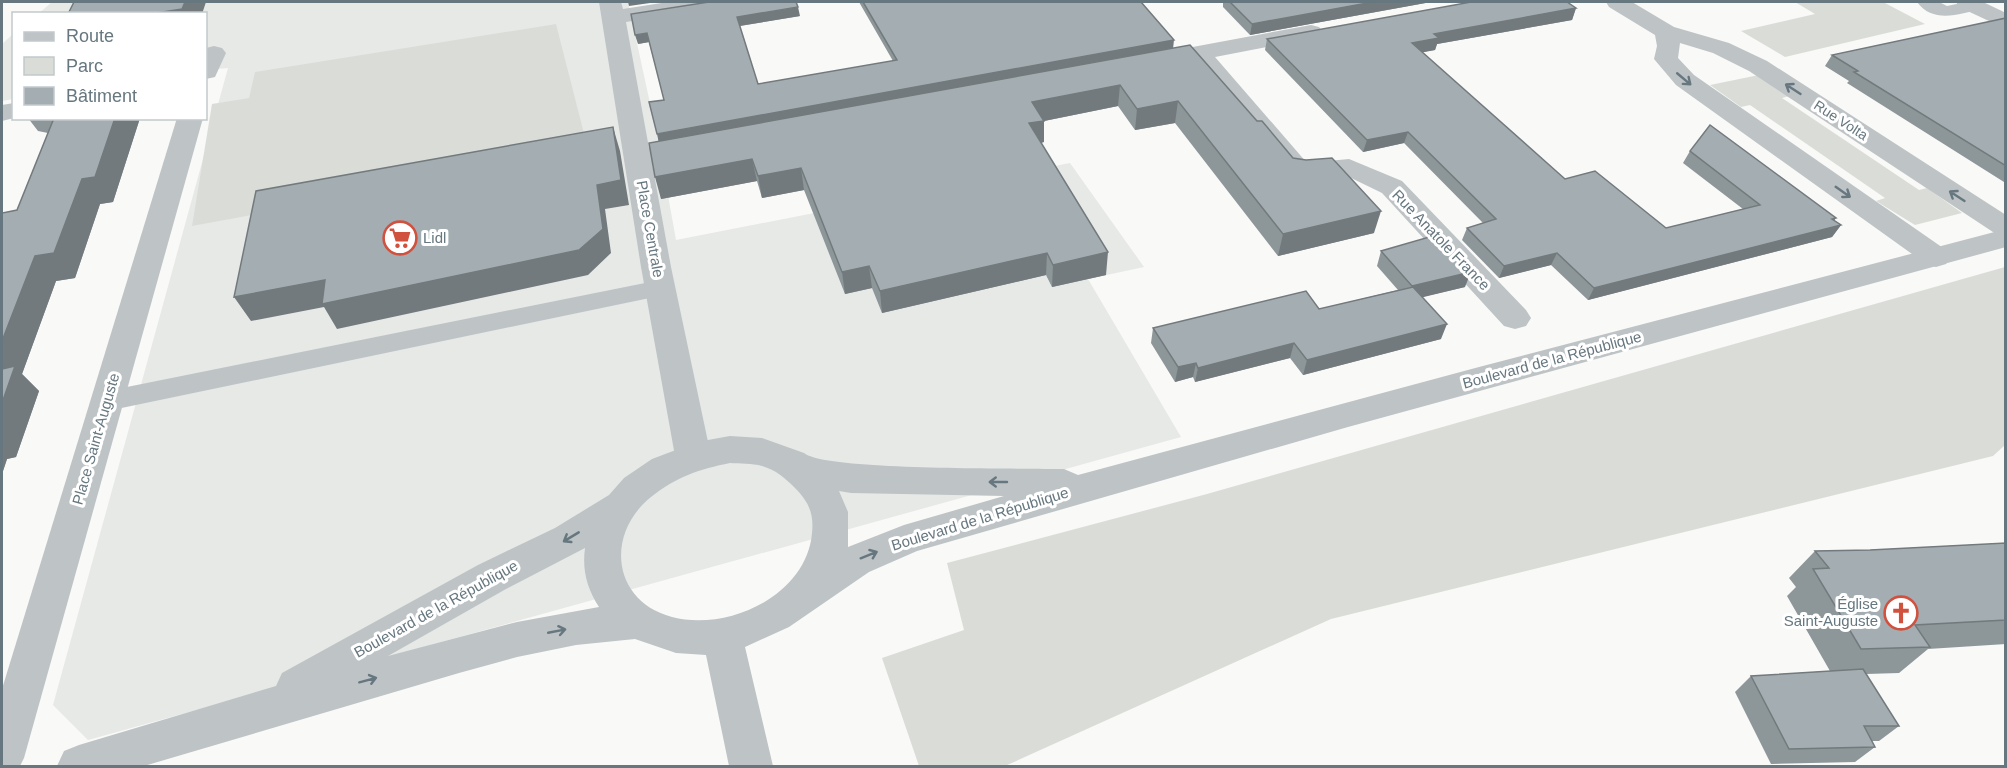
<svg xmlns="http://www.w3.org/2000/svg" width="2007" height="768" font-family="Helvetica,sans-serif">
  <rect width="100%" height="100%" fill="#f9f9f7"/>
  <!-- built -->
  <g fill="#e7e9e7">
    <polygon points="52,2 628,2 658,140 676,240 1070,163 1144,267 1088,279 1181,437 88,740 53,705 228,68 206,70 206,14 38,14"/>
    <polygon points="13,34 13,99 2,101 2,44"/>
  </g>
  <!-- green -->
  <g fill="#daddd7">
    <polygon points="1795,2 1883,2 1925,24 1785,57 1741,31 1815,14"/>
    <polygon points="556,24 589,153 192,226 212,104 249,98 255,72"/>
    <polygon points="1759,75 1789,96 1782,98 1919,190 1927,188 1962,213 1915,225 1876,201 1885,198 1750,105 1741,107 1710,85"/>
    <polygon points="2005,267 2005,445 1993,456 1331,619 1005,766 919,766 882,658 964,630 947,563 1207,494"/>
  </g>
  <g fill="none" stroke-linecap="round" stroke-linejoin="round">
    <!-- service -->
    <g fill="#bec3c6" fill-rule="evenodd">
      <path d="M1917,2H1939L1947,6L1966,2H1982L1984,5L1981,9C1960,14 1933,24 1917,2Z"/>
      <polygon points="660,280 669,282 672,288 669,294 107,411 97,408 93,401 97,394 107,391"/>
    </g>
    <!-- minor -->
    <g fill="#bec3c6" fill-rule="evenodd">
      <polygon points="599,2 621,2 623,9 668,2 719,2 716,7 708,9 626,22 649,148 694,139 703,141 707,147 703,153 652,163 671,267 711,456 705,466 693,470 681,466 675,456 641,267"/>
      <polygon points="1606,2 1632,2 1674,27 1729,43 1767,61 2006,215 2006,237 1996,234 1749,71 1713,53 1680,43 1678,58 1694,75 1946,250 1951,257 1946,264 1936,267 1926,264 1676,85 1654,59 1657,46 1655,35 1609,7"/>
      <polygon points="1956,2 1983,2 2006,13 2006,29 1959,7"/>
      <polygon points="1311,25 1319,27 1323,32 1319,37 1215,57 1307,163 1349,159 1402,181 1526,310 1531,318 1526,326 1515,329 1504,326 1382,193 1345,175 1300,180 1290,178 1193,61 1155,68 1147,66 1143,61 1147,56 1155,54"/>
      <polygon points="214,46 222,48 226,53 215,77 206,79 206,48"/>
      <polygon points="14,103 14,118 2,121 2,105"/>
      <polygon points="177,118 203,118 24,758 20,766 2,766 2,689"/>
    </g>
    <!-- tertiary -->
    <path fill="#bec3c6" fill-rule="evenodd" d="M2006,229V247L1348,427L917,551L869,572L789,627L745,647L773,766H729L706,655L676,653L635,639L576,645L517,657L459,673L144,766H57L64,751L79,745L276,686L282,673L478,565L555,528L609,495L624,478L652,459L697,442L730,436L762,438L804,453C824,471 1024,468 1064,469L1078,475L1479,367ZM730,463C740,464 752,463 762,466C776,470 785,478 795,488C809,502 814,514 812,533C807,595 728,632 672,617C612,601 605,534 651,497C676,477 700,469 730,463ZM839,491L851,493L1004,496L904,525L848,547V512ZM585,548C582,570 587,588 599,607L517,622L388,656L506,589Z"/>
  </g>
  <!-- wall -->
  <g fill="#8d9699">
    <polygon points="707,2 800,16 740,26 758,84 893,61 859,2 1141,2 1173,48 1257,121 1293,158 1374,233 1278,256 1175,123 1135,130 1118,106 1044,121 1044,142 1041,143 1106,275 1052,287 1046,275 882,313 872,288 845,294 804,190 762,198 757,181 661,199 659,141 664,100 649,42 638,44"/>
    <polygon points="1223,2 1431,2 1250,35 1223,7"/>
    <polygon points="1576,8 1572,20 1437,44 1435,50 1422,52 1565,179 1666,228 1743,209 1683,163 1690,151 1834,220 1841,225 1832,237 1588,300 1551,265 1499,278 1462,240 1467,228 1483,223 1404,143 1363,152 1265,50 1267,39"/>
    <polygon points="2006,18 2006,182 2004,182 1847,83 1849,81 1825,66 1832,55"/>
    <polygon points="28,118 140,118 113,202 100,204 75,278 56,281 22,374 39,391 16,457 7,459 2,474 2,213 17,210 48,133 38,131"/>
    <polygon points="1381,251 1465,287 1422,297 1441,339 1303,375 1290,358 1195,382 1193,377 1175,382 1151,343 1153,328 1319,309 1398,290 1377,266"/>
    <polygon points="2006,543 2006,644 1928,649 1899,673 1866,674 1899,726 1879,741 1872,741 1875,747 1855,762 1771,764 1735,692 1751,676 1830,671 1787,596 1796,587 1789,578 1815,551 1870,550"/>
  </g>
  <!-- shaded-wall -->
  <g fill="#737a7d">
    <polygon points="185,2 206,2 202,14 150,14"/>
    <polygon points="628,2 657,2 629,6"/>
    <polygon points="1373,2 1431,2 1250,35 1252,24"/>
    <polygon points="798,7 800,16 739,26 737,17"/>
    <polygon points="1576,8 1572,20 1437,44 1435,50 1409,55 1412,43 1434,34"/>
    <polygon points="647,33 649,42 638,44 635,35"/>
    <polygon points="1174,40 1173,49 659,144 657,134"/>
    <polygon points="1120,85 1118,106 1044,121 1044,142 1029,145 1029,123 1032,102"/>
    <polygon points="1178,101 1175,123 1135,130 1137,109"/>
    <polygon points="115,118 140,118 113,202 100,204 75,278 56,281 22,374 39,391 16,457 7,459 2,474 2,341 35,256 82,179"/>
    <polygon points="613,127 620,151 629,205 605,209 611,253 588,275 337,329 324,307 251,321 234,297 597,185"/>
    <polygon points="1408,132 1404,143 1363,152 1367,140"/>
    <polygon points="752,159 757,181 661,199 655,177"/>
    <polygon points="801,168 804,190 762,198 758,176"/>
    <polygon points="1381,211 1374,233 1278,256 1283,234"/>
    <polygon points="1836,218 1829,228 1841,225 1832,237 1588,300 1594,288"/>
    <polygon points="1108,252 1106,275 1052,287 1053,265"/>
    <polygon points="1047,253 1046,275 882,313 880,291"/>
    <polygon points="1557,253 1551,265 1499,278 1504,266"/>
    <polygon points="869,266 872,288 845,294 842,272"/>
    <polygon points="1471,272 1465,287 1407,301 1412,286"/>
    <polygon points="1447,324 1441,339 1303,375 1307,360"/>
    <polygon points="1294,343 1290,358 1195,382 1198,368"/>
    <polygon points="1196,363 1193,377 1175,382 1178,367"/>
  </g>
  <!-- building -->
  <g fill="#a4aeb2" stroke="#737a7d" stroke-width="1.5">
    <polygon points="74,2 185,2 182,9 150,14 68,14"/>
    <polygon points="709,2 796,2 798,7 737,17 758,84 897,60 863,2 1141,2 1174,40 657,134 649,102 664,100 647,33 635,35 631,14"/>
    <polygon points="1230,2 1373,2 1252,24"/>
    <polygon points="1471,2 1567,2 1576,8 1434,34 1439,38 1412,43 1565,179 1595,171 1666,228 1760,205 1690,151 1710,125 1836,218 1832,219 1841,225 1594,288 1557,253 1504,266 1467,228 1496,219 1408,132 1367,140 1267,39"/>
    <polygon points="2006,18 2006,166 1854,72 1858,71 1832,55"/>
    <polygon points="1190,45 1257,121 1262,121 1293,158 1306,160 1332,158 1381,211 1283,234 1178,101 1137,109 1120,85 1032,102 1044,121 1029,123 1108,252 1053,265 1047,253 880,291 869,266 842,272 801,168 758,176 752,159 655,177 649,143"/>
    <polygon points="54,118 115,118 95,177 82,179 54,253 35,256 2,341 2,213 17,210"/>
    <polygon points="613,127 621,180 597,185 603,229 579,250 322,304 325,280 234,297 256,191"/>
    <polygon points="1436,235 1471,272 1412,286 1381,251"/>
    <polygon points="1413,287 1447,324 1307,360 1294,343 1198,368 1196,363 1178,367 1153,328 1306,291 1319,309"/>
    <polygon points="15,366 2,403 2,369"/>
    <polygon points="2006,543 2006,620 1915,625 1930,647 1861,649 1813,569 1829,568 1815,551 1870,550"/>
    <polygon points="1863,669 1899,726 1864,726 1875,747 1789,749 1751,676"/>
  </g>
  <!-- one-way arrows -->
  <defs><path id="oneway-shaft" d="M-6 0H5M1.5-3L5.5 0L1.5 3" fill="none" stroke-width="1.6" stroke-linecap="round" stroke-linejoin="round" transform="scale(1.5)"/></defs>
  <g stroke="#66777f">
    <use href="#oneway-shaft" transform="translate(1684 79) rotate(40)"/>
    <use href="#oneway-shaft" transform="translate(1793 89) rotate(-147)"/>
    <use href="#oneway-shaft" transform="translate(1843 192) rotate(35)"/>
    <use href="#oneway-shaft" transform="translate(1957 196) rotate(-147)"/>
    <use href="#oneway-shaft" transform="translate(998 482) rotate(-180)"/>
    <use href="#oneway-shaft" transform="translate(571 537) rotate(149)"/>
    <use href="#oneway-shaft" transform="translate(869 555) rotate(-22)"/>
    <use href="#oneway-shaft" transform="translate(557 631) rotate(-11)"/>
    <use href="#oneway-shaft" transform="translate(368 680) rotate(-15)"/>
  </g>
  <!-- icons -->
  <defs>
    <symbol id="supermarket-ring" viewBox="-11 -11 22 22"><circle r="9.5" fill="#fff" stroke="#d1513f" stroke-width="1.5"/><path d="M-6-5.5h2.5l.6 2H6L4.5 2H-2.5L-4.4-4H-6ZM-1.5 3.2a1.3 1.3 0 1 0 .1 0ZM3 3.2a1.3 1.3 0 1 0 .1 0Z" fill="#d1513f"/></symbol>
    <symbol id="church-ring" viewBox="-11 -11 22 22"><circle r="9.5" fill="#fff" stroke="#d1513f" stroke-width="1.5"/><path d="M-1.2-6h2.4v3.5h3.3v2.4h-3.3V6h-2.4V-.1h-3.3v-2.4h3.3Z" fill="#d1513f"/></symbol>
  </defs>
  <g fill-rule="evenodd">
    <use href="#supermarket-ring" x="381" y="219" width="38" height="38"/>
    <use href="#church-ring" x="1882" y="594" width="38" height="38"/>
  </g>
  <g text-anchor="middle" stroke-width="6" stroke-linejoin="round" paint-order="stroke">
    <!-- far-street labels -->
    <g font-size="14" fill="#66777f" stroke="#fff">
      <text transform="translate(1841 120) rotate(33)" y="5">Rue Volta</text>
    </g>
    <!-- street labels -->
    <g font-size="15" fill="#66777f" stroke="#fff">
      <text transform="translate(650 229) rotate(80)" y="5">Place Centrale</text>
      <text transform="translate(1441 240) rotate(46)" y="5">Rue Anatole France</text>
      <text transform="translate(1552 360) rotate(-15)" y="5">Boulevard de la République</text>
      <text transform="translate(96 439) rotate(-74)" y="5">Place Saint-Auguste</text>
      <text transform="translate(980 519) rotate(-17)" y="5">Boulevard de la République</text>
      <text transform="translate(436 609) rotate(-29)" y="5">Boulevard de la République</text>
    </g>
    <!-- poi labels -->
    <g font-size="15" fill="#66777f" stroke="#fff" text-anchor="start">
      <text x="423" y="243">Lidl</text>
      <text x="1878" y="609" text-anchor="end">Église<tspan x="1878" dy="17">Saint-Auguste</tspan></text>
    </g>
  </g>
  <!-- border -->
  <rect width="2007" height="768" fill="none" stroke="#66777f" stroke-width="6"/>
  <!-- legend -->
  <rect x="12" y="12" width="195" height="108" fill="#ffffff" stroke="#c2c9cc" stroke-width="1.5"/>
  <rect x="24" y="32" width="30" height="9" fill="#bec3c6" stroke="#c2c9cc" stroke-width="1.5"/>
  <text x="66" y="42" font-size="18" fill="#66777f">Route</text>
  <rect x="24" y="57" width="30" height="18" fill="#daddd7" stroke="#c2c9cc" stroke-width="1.5"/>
  <text x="66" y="72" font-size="18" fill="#66777f">Parc</text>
  <rect x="24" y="87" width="30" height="18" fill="#a4aeb2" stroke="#c2c9cc" stroke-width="1.5"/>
  <text x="66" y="102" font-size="18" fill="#66777f">Bâtiment</text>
</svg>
